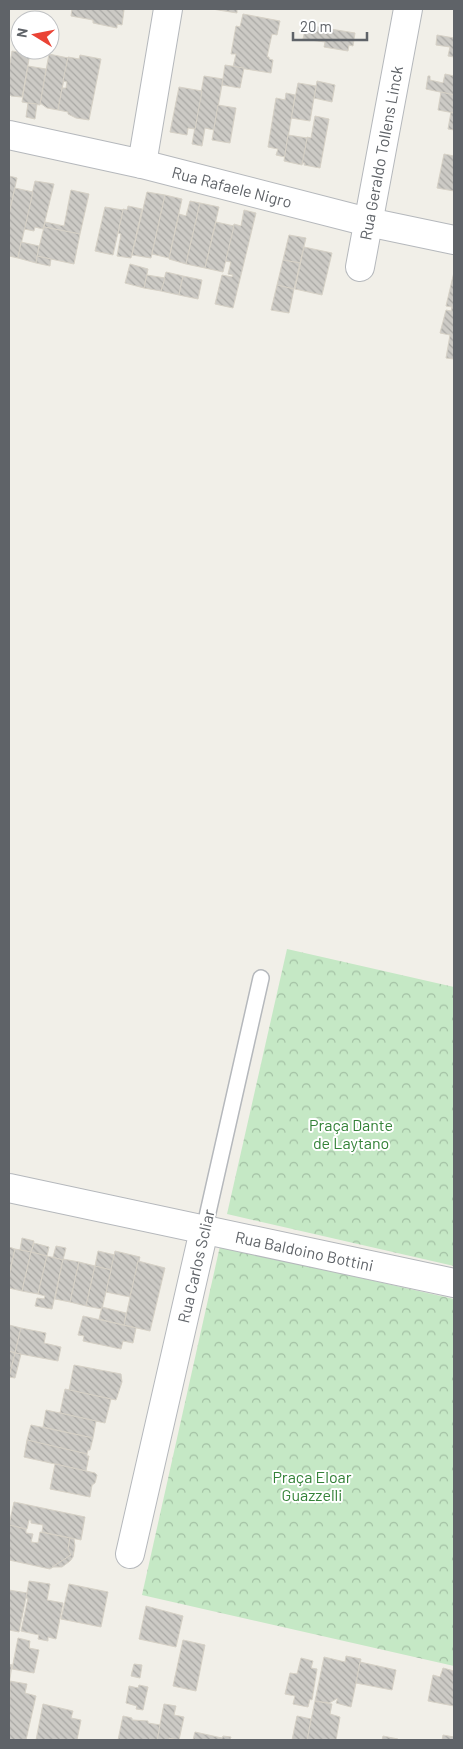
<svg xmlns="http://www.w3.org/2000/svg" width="463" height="1749" font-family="Barlow,sans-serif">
  <defs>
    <pattern id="park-crowns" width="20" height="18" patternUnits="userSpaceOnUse" patternTransform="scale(1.25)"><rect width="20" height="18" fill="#c5e8c5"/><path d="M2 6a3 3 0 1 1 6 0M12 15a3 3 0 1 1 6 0" fill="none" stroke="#a3c0a4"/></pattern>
    <pattern id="building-back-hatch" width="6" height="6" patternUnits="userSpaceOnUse" patternTransform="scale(1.25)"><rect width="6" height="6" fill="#cccac5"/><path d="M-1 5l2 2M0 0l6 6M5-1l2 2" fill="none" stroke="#a9a8a4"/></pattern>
  </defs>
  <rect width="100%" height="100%" fill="#f1efe8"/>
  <!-- park -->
  <g fill="url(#park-crowns)">
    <polygon points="287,949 454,987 454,1266 227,1214"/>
    <polygon points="220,1246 454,1299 454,1666 142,1595"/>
  </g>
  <!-- building -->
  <g fill="url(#building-back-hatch)" stroke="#d6d1c6">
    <polygon points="72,9 118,9 124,10 122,25 117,24 117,28 93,23 93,20 71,16"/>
    <polygon points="212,9 237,9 237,13"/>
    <polygon points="243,14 280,21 277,35 272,34 267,57 269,57 269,59 273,60 271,73 233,67 236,54 231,54 236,26 240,27"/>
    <polygon points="306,25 355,33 353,46 349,45 348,51 324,47 325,42 303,39"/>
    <polygon points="437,35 454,38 454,57 448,56 450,47 436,45"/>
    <polygon points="12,51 30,54 22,97 11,96 9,94 9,70"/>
    <polygon points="49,54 68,58 58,110 47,108 40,103"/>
    <polygon points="80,55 101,59 89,120 76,118 68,114 68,112 58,110 62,88 66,88 67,82 63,81 68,57 79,59"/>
    <polygon points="225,65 244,68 240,88 222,85"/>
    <polygon points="28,66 46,69 40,105 22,102"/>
    <polygon points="445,74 454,76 454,95 426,89 428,76 430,76 430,80 443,83"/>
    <polygon points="204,76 223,79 214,130 205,128 202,146 192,144"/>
    <polygon points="317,81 335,85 332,102 314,98"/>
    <polygon points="298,83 316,86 310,121 291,118"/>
    <polygon points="179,87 202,91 195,129 188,128 187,135 170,132"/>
    <polygon points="441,92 454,95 454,113 438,110"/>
    <polygon points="286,93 295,95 285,157 276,155 278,149 268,147 276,98 285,100"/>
    <polygon points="28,103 37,104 35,119 26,117"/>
    <polygon points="218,105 236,108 230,143 212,140"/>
    <polygon points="451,112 454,113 454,130 448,129"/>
    <polygon points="315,116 329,119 320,168 304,165 305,163 302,163 307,137 311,138"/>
    <polygon points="288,135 307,138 302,165 284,161"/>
    <polygon points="444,154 454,156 454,191 437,188"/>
    <polygon points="9,176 17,178 9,214"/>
    <polygon points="35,181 54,184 43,229 35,227 34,231 24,229"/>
    <polygon points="15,188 33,192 18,258 9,256 9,214"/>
    <polygon points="71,190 89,194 80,234 44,227 45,222 64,226"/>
    <polygon points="147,192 165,195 151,258 132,255"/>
    <polygon points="165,195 182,199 169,258 152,254"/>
    <polygon points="190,201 200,203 186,264 169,259 179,214 186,216"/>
    <polygon points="200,203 219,207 205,268 186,264"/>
    <polygon points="128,206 142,209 131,258 117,256 121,234 118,233 123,209 127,210"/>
    <polygon points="105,207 123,210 113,255 95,251"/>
    <polygon points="244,210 256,213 233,308 215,304 222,275 232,277 233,275 228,274 231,262 225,261 234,224 241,226"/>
    <polygon points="216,222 234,226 223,272 205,268"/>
    <polygon points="44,227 80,234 74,264 37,256"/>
    <polygon points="289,235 306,238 300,263 283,260"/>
    <polygon points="21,242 39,246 36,263 18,258"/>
    <polygon points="304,247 332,253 322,295 295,289"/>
    <polygon points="37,256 51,259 50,266 36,263"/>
    <polygon points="283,260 300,263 294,289 277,285"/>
    <polygon points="130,264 148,269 144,288 125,283"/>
    <polygon points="166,272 183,276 179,295 161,291"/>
    <polygon points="454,272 454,359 446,358 450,335 440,333 446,310 451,311 452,307 446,306"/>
    <polygon points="147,275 165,278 161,291 144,288"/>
    <polygon points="183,276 202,280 198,299 179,295"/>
    <polygon points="277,285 294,289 289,313 271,310"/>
    <polygon points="22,1238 34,1241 31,1252 20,1250"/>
    <polygon points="34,1243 49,1247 47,1256 31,1252"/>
    <polygon points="56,1246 66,1248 63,1260 53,1257"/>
    <polygon points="9,1247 15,1249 9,1276"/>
    <polygon points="15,1249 31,1252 22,1291 9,1288 9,1276"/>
    <polygon points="98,1251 115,1255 111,1270 95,1266"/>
    <polygon points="115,1251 140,1257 130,1297 106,1292"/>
    <polygon points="31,1252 47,1256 38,1294 22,1291"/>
    <polygon points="47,1256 63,1260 52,1309 35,1306 37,1298 44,1299 45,1296 38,1294"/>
    <polygon points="63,1259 79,1262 70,1302 55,1299"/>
    <polygon points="138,1261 165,1268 150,1331 124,1325"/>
    <polygon points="79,1262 95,1266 86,1306 70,1302"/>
    <polygon points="95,1266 111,1270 102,1309 86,1306"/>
    <polygon points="102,1307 126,1313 124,1325 99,1319"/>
    <polygon points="83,1316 136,1328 133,1343 123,1341 121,1349 83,1341 84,1336 78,1335"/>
    <polygon points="9,1325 21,1328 15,1353 9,1351"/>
    <polygon points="21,1328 46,1333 44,1343 61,1347 58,1361 15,1353"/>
    <polygon points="9,1351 15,1353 9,1380"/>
    <polygon points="15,1353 21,1354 15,1378 9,1377"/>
    <polygon points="74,1365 121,1374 122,1382 116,1400 69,1390"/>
    <polygon points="65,1389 111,1399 105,1423 60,1413"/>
    <polygon points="46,1410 96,1421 93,1438 43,1427"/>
    <polygon points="31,1425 93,1438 90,1450 88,1450 87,1454 27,1440"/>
    <polygon points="27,1440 87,1454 87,1456 89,1456 86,1471 24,1457"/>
    <polygon points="55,1464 95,1473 97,1475 95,1483 92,1485 90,1497 50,1489"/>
    <polygon points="14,1502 85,1517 81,1540 42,1532 43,1525 31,1523 31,1520 29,1520 27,1529 9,1525"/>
    <polygon points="9,1525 26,1529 26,1533 33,1534 31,1542 38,1543 40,1532 70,1538 68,1549 71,1555 50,1569 9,1560"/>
    <polygon points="70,1538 74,1539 75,1546 73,1557 70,1561 62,1567 52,1567 71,1555 68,1549"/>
    <polygon points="29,1581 50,1584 47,1600 63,1603 56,1639 48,1637 48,1641 38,1639 39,1635 21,1631 28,1598 26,1598"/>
    <polygon points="69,1584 108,1592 101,1627 61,1619"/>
    <polygon points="9,1590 27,1593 19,1632 9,1630"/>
    <polygon points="146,1606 183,1616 176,1647 139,1639"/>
    <polygon points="18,1638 30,1641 29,1648 39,1650 34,1673 12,1669"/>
    <polygon points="183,1640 205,1645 196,1691 173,1686"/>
    <polygon points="346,1656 361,1659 351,1707 336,1703 338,1698 329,1703 315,1701 324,1657 345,1662"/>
    <polygon points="301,1658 313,1661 311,1668 317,1669 312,1700 310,1699 308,1707 293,1704 295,1696 285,1694 290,1673 297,1674"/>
    <polygon points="360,1662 396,1670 392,1690 356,1683"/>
    <polygon points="9,1664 12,1665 9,1685"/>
    <polygon points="134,1664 142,1665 140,1678 131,1676"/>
    <polygon points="443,1668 454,1671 454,1706 428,1701 433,1675 440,1677"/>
    <polygon points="10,1681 27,1684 25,1693 36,1696 26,1740 9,1740"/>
    <polygon points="139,1685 148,1687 143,1710 136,1709 137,1706 126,1703 129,1686 138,1688"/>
    <polygon points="315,1701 332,1704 330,1714 340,1717 336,1740 307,1740"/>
    <polygon points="43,1704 73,1711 71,1718 81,1720 77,1740 36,1740"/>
    <polygon points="164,1704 176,1706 174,1715 184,1717 179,1740 169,1738 169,1740 157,1740"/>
    <polygon points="123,1716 132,1718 132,1720 148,1721 148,1723 160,1725 157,1740 149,1739 148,1740 118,1740"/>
    <polygon points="297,1716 311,1719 307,1740 292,1740"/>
    <polygon points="195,1732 222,1738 223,1736 231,1737 230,1740 193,1740"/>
    <polygon points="443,1735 454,1737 454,1740 442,1740"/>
    <polygon points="383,1736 398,1739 398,1740 382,1740"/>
  </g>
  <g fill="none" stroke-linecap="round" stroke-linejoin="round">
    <defs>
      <polyline id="lane" points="204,1230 261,978"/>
      <g id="street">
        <path id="s1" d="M9,135L142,164L368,222L454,240"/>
        <polyline points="142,164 168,9"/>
        <path id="s2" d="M360,267L408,9"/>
        <path id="s3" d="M9,1188L454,1283"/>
        <polyline points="130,1554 204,1230"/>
      </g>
    </defs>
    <!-- lane casing -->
    <use href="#lane" stroke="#b5b8bc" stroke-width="18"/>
    <!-- street casing -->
    <use href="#street" stroke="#b5b8bc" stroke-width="30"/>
    <!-- lane -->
    <use href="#lane" stroke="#fff" stroke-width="15"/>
    <!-- street -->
    <use href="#street" stroke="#fff" stroke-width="28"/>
  </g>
  <g text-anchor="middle" stroke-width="4" stroke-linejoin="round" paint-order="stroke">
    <!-- street labels -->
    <g font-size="16" fill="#5f6368" stroke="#fff">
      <text dy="6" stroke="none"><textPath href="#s2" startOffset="116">Rua Geraldo Tollens Linck</textPath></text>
      <text dy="6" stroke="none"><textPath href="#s1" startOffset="229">Rua Rafaele Nigro</textPath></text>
      <text dy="6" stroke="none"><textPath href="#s3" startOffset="302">Rua Baldoino Bottini</textPath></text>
      <text transform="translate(196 1266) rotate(-77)" y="6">Rua Carlos Scliar</text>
    </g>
    <!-- park labels -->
    <g font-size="16" fill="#348238" stroke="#fff">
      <text x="351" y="1131">Praça Dante<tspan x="351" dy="18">de Laytano</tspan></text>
      <text x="312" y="1483">Praça Eloar<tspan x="312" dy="18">Guazzelli</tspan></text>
    </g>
  </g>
  <!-- border -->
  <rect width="463" height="1749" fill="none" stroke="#5f6368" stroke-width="20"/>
  <!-- north arrow -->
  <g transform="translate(35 35) rotate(280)"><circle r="24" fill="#ffffff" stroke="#bfc1c3"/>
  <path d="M0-4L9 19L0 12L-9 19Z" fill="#ea4335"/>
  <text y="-8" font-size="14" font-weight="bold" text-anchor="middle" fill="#5f6368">N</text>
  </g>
  <!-- scale -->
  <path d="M293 32v8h74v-8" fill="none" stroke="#5f6368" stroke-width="2.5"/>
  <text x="300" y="32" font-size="15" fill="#5f6368" stroke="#ffffff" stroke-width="4" paint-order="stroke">20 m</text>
</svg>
